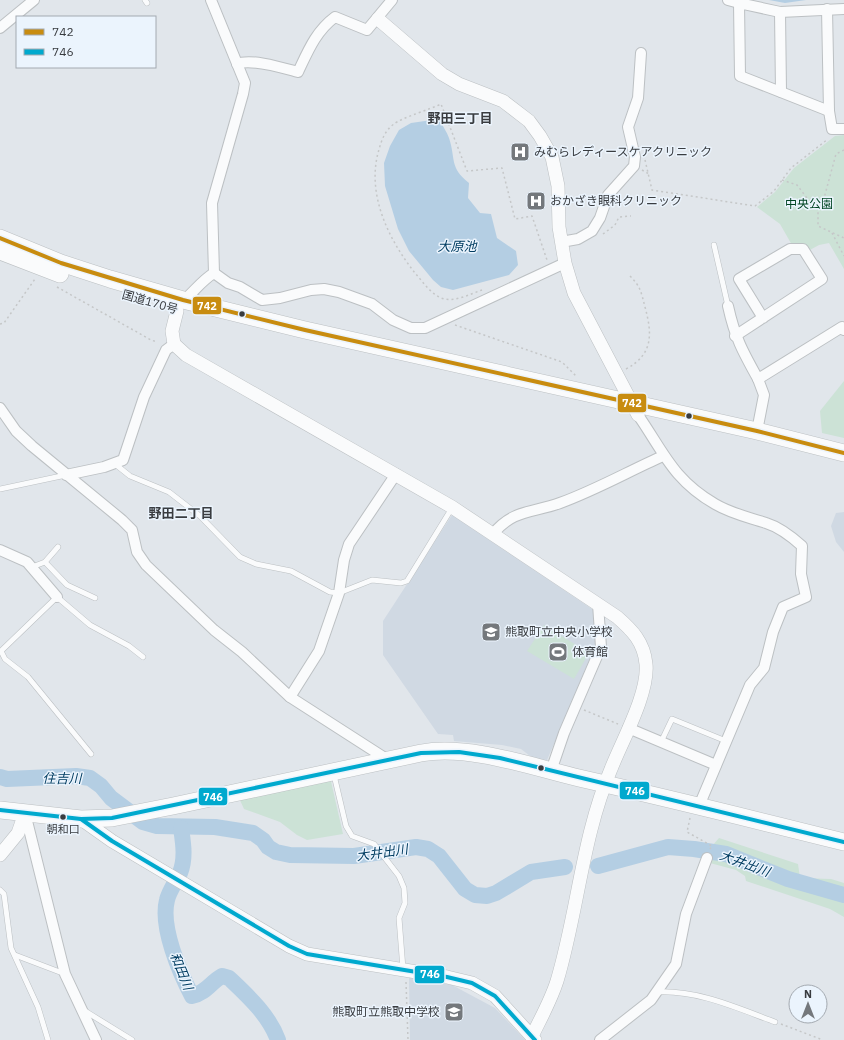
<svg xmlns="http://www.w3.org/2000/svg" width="844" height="1040" font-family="'IBM Plex Sans','Noto Sans JP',sans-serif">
  <rect width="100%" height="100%" fill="#e1e6eb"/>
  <!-- built -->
  <g fill="#d0d9e3">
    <polygon points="844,512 844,552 836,542 831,526 836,513"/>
    <polygon points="452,515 595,611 600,643 578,695 575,695 547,760 534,759 521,749 502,745 454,741 453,735 438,734 383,655 383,621"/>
    <polygon points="409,978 452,985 495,1008 525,1040 410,1040"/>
  </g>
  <!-- green -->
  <g fill="#cce2d6">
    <polygon points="844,135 844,269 829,243 819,245 808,251 792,245 780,224 757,207 775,192 794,168 835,136"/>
    <polygon points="844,381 844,438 822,433 820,411"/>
    <polygon points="544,625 589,653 574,679 527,651"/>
    <polygon points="330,777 343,834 307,840 297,835 280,822 244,809 239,798"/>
    <polygon points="719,838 798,864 800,878 831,879 844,883 844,917 830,909 746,881 745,876 736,870 710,863 707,858 712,846"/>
  </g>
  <!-- water -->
  <g fill="#b4cee3">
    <polygon points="769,0 806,0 785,3"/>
    <path d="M439,119C442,125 447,132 449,138C456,159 449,167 469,183L468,198L480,213L491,214L497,238L516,251L518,265L509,275L453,290L441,287L433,280L409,251L398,229L385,186L384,163L390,146L399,130L411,123Z"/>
  </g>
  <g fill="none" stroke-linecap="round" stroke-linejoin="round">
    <!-- river -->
    <g stroke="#b4cee3" stroke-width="16">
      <polyline points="0,777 7,779 76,776 90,778 101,786 111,798 143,822 157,826 215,827 253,833 263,840 268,847 276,852 290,855 354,856 416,847 428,849 439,856 465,889 475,895 487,896 496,893 531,872 565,867"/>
      <path d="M181,828C183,842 186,858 180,873C176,882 169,891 167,900C160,927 180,973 192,996C206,993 211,982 222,976L229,978C248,996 269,1015 278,1040"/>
      <polyline points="598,866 668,847 694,849 726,854 788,879 844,895"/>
    </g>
    <defs>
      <g id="lane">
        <polyline points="145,0 147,3"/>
        <polyline points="714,245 728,306"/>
        <polyline points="115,464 130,476 169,492 200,516 240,557 256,564 291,571 330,592 339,593 372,580 401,583 407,581 452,508"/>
        <polyline points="0,489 66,475"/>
        <polyline points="45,562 67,585 95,598"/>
        <polyline points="32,567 45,562 58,547"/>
        <polyline points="661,742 672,719 726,741"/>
        <polyline points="91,754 28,677 5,659 1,651 57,597 90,625 129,646 143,657"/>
        <polyline points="334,775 346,826 352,836 374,844 399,876 404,888 405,903 399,918 403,969"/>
        <polyline points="0,890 4,894 11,948 38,1007 48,1040"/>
        <polyline points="15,955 65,974"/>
        <path d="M657,992C698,990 737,1008 775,1022"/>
        <polyline points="85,1011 132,1040"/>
      </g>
      <g id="street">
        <polyline points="211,0 245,83 243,94 212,203 214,273"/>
        <polyline points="728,0 739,3"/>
        <polyline points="827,9 829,111 832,129 844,129"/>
        <polyline points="780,12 781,92"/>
        <polyline points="0,28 34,0"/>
        <path d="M237,64C251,58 283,68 298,72C308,51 316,31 335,17L367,30L392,0"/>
        <polyline points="829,111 740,76 739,3 780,12 844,9"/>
        <polyline points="561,242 578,239 592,231 600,218 608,195 634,166 635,157 628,127 638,98 641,53"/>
        <polyline points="214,273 228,283 240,287 262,300 280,298 311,290 324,289 339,292 372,304 393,320 411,328 425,328 565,263"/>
        <path d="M183,301C194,292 201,281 214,273"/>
        <path d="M728,306C735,338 743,352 758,379"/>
        <polyline points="735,336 822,279 803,249 790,249 739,279 763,318"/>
        <polyline points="0,408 16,431 32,446 122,520 132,530 137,552 146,565 214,630 242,652 290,697 388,760"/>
        <path d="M638,415C663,451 673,480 715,504C732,514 748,517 766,523C779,527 792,537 802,546L801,574L806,597L783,607L773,632L764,668L750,685L699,806"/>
        <polyline points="757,431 764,395 758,379 842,327 844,330"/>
        <polyline points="66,475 104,467 123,460 144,397 166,350 174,344"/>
        <path d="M493,534C513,509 533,513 560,503C596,490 629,471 663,456"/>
        <polyline points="0,550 27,562 57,597"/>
        <polyline points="290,697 319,651 339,593 344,560 349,544 396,474"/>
        <polyline points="628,728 716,765"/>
        <polyline points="551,771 564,733 601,647 598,604"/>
        <polyline points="25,813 65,974 96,1040"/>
        <polyline points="600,1040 651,1000 676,964 686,914 707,858"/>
      </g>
      <g id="secondary">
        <polyline points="378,19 442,74 459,84 503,101 529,121 540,136 552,157 558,186 559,227 565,263 574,293 638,415"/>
        <path d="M177,311L172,331L174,344L186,355L452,507L617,617C632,630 644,642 646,664C649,693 622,741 611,769C582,837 578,911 557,981C551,1000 541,1018 532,1036"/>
        <polyline points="81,819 112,841 289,946 307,954 447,977 472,983 495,996 535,1040"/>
        <polyline points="0,855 18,833 25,813"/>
      </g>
      <g id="highway">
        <polyline points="0,238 61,263 110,279 183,300 305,330 757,431 844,453"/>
        <polyline points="0,251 60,274"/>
        <path d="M0,810L81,819L112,818L173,806L421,753C469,744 532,767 579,778C667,798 756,820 844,842"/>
      </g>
    </defs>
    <!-- lane casing -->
    <use href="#lane" stroke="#bcc0c3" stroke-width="6"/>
    <!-- street casing -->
    <use href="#street" stroke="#bcc0c3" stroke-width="12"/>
    <!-- secondary casing -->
    <use href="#secondary" stroke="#bcc0c3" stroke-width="14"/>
    <!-- highway casing -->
    <use href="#highway" stroke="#bcc0c3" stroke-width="18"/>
    <!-- path -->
    <g stroke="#c5c7c8" stroke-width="1.5" stroke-dasharray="2 3" stroke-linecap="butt">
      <polyline points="844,150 836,154 823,202 818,213 818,226 844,238"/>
      <polyline points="645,160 652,190 755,206 774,191 791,168 828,139"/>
      <polyline points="642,170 649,174"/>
      <polyline points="782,180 797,185 810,202 821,207"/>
      <polyline points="832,233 844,256"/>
      <polyline points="603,234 615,225 619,217 631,216"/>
      <polyline points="57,287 151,340 157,342"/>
      <path d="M482,290C470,294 454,303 441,298C430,293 423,282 415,273C389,240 367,196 378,153C381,142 384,131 394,124C401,118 431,109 441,104L467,171L502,168L515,219L532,216L547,260"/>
      <polyline points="0,324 4,323 35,279"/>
      <polyline points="455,325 562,362 577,377"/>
      <path d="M626,369C654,354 652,333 645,307C641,292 641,287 630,276"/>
      <polyline points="584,710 618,724"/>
      <polyline points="690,818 687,832 712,846 710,849"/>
      <polyline points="406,982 408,1040"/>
      <polyline points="781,1024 823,1040"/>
    </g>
    <!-- lane -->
    <use href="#lane" stroke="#fafbfc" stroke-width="5"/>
    <!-- street -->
    <use href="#street" stroke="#fafbfc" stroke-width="10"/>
    <!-- secondary -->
    <use href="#secondary" stroke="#fafbfc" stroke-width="13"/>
    <!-- highway -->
    <use href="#highway" stroke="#fafbfc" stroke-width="17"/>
    <defs>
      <polyline id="bus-1" points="0,238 61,263 183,300 305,330 757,431 844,453"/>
      <g id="bus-2">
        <polyline points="0,810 81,819 112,818 421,753 459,752 500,758 844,842"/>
        <polyline points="81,819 112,841 289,946 307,954 447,977 472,983 495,996 535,1040"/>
      </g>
    </defs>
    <!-- bus-1 casing -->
    <use href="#bus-1" stroke="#ebf4fd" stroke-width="7"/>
    <!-- bus-2 casing -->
    <use href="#bus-2" stroke="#ebf4fd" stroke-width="7"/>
    <!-- bus-1 -->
    <use href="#bus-1" stroke="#c88c10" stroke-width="4"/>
    <!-- bus-2 -->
    <use href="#bus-2" stroke="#00a9ce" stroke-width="4"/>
  </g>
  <!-- icons -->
  <defs>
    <symbol id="hospital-square" viewBox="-11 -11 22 22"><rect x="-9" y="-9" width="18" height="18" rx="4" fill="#74787c" stroke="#ebf4fd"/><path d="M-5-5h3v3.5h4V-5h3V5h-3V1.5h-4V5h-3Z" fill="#fff"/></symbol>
    <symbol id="school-square" viewBox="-11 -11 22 22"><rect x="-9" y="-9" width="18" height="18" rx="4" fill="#74787c" stroke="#ebf4fd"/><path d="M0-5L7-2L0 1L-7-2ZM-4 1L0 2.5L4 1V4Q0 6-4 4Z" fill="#fff"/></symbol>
    <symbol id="stadium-square" viewBox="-11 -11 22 22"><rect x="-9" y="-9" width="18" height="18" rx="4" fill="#74787c" stroke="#ebf4fd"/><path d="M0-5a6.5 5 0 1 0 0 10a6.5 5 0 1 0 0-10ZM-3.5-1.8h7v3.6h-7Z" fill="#fff"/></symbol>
  </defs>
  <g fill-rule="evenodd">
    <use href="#hospital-square" x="509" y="141" width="22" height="22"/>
    <use href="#hospital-square" x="525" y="190" width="22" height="22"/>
    <use href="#school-square" x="480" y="621" width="22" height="22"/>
    <use href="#stadium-square" x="547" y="641" width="22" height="22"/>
    <use href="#school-square" x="443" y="1001" width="22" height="22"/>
  </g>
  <!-- markers -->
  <g fill="#393c40" stroke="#ebf4fd" stroke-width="1.5">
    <circle cx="242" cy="314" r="3.5"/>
    <circle cx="689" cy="416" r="3.5"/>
    <circle cx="541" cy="768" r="3.5"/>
    <circle cx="63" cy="817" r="3.5"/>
  </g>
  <g text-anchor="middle" stroke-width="3" stroke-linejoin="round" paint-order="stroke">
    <!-- bus labels -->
    <g font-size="11" fill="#393c40" stroke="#ebf4fd">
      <text x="63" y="833">朝和口</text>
    </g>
    <!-- poi labels -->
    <g font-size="12" fill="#393c40" stroke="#ebf4fd" text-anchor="start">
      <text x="534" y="156">みむらレディースケアクリニック</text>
      <text x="550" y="205">おかざき眼科クリニック</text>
      <text x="505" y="636">熊取町立中央小学校</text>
      <text x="572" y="656">体育館</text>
      <text x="440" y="1016" text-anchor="end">熊取町立熊取中学校</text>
    </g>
    <!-- park labels -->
    <g font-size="12" fill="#014423" stroke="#ebf4fd">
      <text x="809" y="208">中央公園</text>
    </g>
    <!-- street labels -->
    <g font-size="12" fill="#393c40" stroke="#ebf4fd">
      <text transform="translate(150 302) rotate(16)" y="4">国道170号</text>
    </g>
    <!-- neighbourhood labels -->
    <g font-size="13" font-weight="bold" fill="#393c40" stroke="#ebf4fd">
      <text x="460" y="123">野田三丁目</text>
      <text x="181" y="518">野田二丁目</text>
    </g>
    <!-- water labels -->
    <g font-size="13" font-style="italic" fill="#003c61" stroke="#ebf4fd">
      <text x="457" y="251">大原池</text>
      <text x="62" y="783">住吉川</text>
      <text transform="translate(382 852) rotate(-8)" y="5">大井出川</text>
      <text transform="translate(745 863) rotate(20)" y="5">大井出川</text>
      <text transform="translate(182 971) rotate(68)" y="5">和田川</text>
    </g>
  </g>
  <g stroke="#ebf4fd" stroke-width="1.5">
    <rect x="192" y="296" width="30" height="19" rx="4" fill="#c88c10"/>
    <rect x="617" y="393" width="30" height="20" rx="4" fill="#c88c10"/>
    <rect x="619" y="781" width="31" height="19" rx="4" fill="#00a9ce"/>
    <rect x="198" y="787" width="30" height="19" rx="4" fill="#00a9ce"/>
    <rect x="414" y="965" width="31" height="19" rx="4" fill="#00a9ce"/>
  </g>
  <g font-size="11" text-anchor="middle" font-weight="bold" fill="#fff">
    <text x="207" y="310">742</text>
    <text x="632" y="407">742</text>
    <text x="635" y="795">746</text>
    <text x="213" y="801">746</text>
    <text x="430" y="978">746</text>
  </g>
  <!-- legend -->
  <rect x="16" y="16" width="140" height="52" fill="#ebf4fd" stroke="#a4aab1"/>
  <rect x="24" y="29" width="20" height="6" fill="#c88c10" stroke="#a4aab1"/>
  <text x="52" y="36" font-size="12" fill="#393c40">742</text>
  <rect x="24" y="49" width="20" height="6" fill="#00a9ce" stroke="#a4aab1"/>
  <text x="52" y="56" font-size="12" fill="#393c40">746</text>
  <!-- north arrow -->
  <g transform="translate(808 1004)"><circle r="19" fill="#ebf4fd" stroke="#a4aab1"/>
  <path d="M0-3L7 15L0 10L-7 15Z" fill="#74787c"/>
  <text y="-6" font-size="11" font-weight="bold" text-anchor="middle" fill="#393c40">N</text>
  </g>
</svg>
